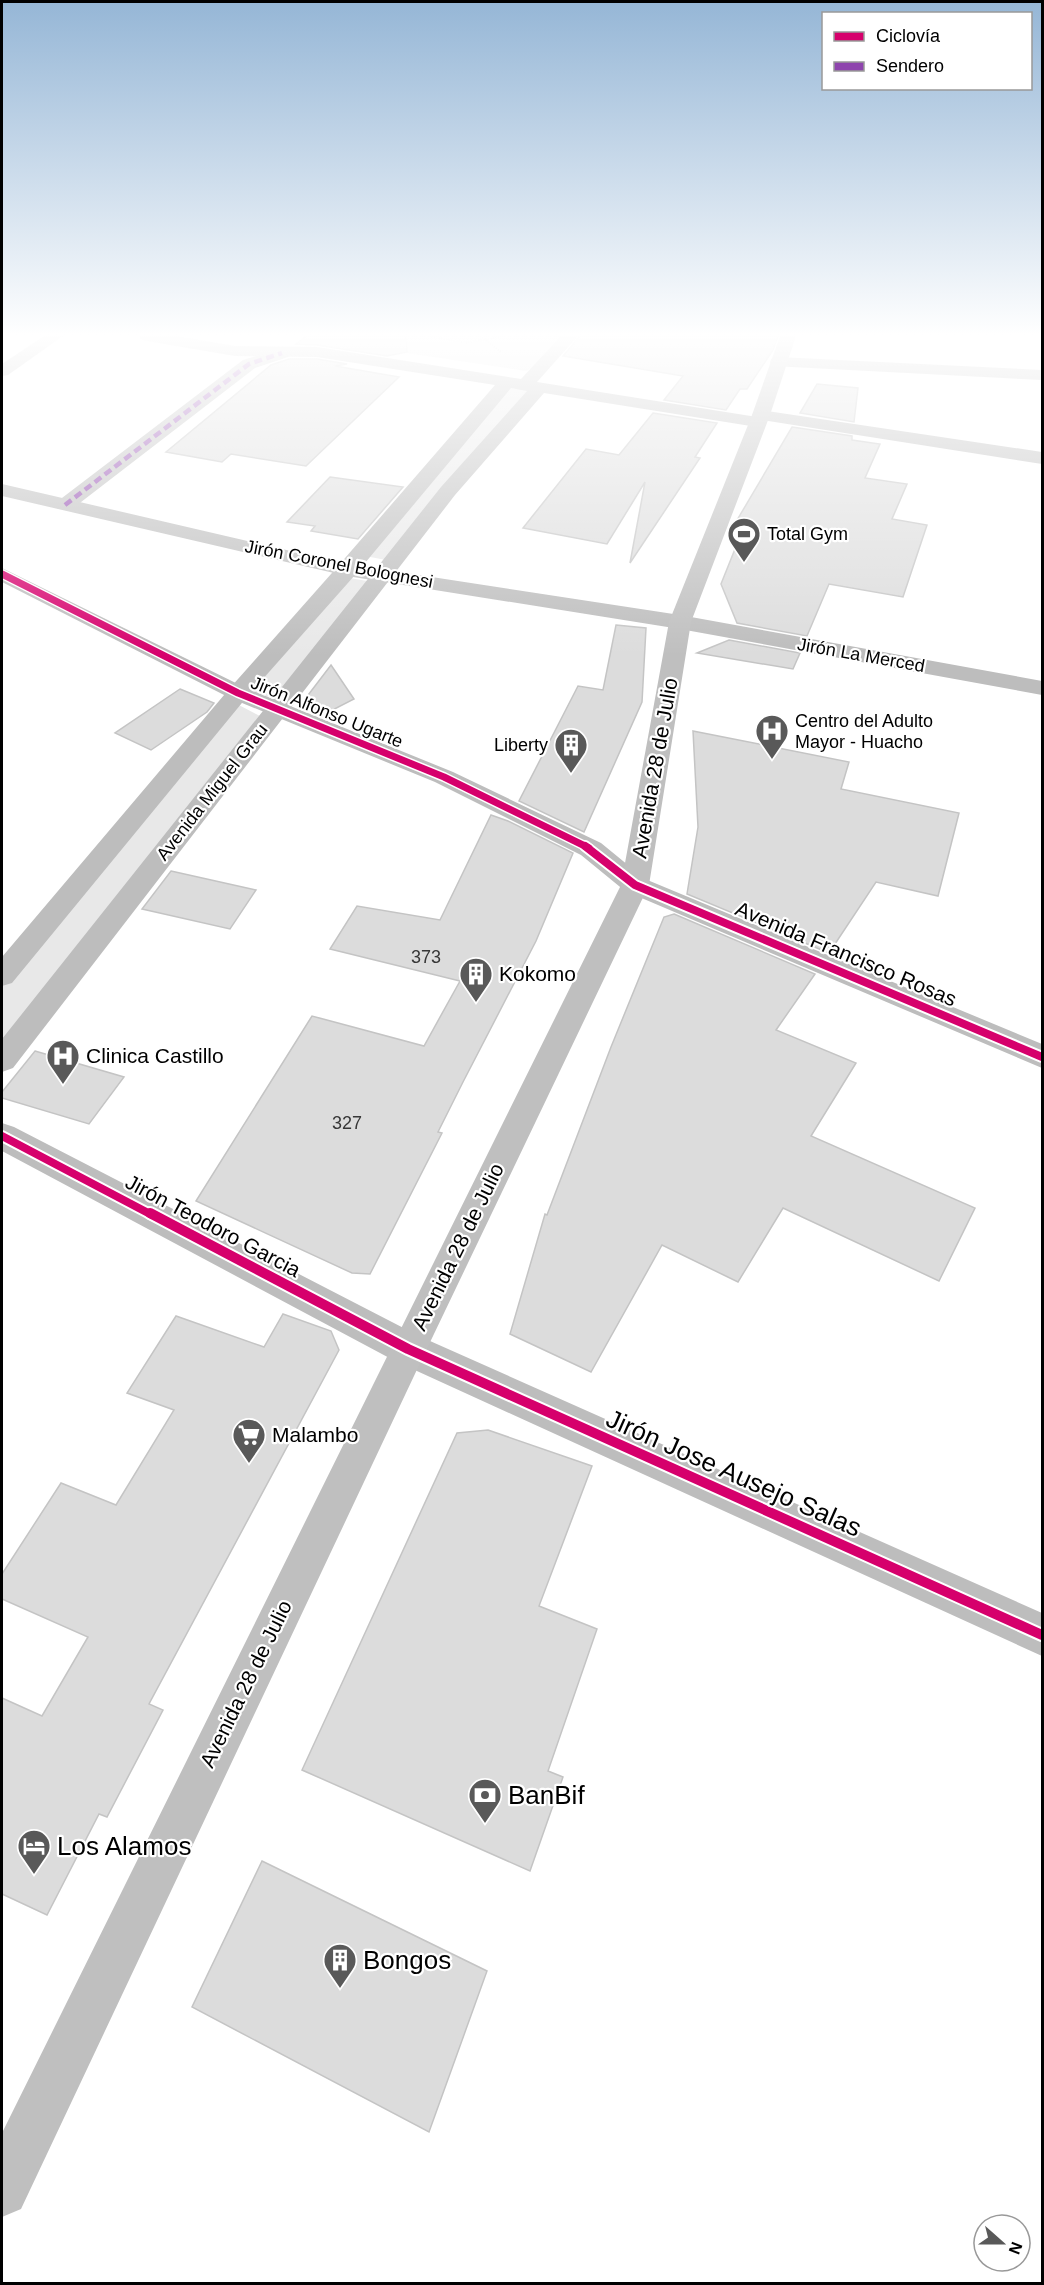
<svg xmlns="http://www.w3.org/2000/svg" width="1044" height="2285" font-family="Helvetica,sans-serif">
  <rect width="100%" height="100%" fill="#fff"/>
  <!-- green -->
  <g fill="#e8e8e8">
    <polygon points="337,336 563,336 536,366 526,371 347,344 335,338"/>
    <polygon points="509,388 531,390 386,560 365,556"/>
    <polygon points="350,578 367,581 275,699 250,690"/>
    <polygon points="235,703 260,716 2,1044 2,987"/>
  </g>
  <!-- building -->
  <g fill="#dcdcdc" stroke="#c4c4c4" stroke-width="1.5">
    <polygon points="306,336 406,336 407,352 387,356 317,345 296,344"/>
    <polygon points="580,336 778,336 773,350 747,389 740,389 726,410 664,400 683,376 563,356"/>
    <polygon points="289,359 317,359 347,364 335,366 399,377 306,466 231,454 222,462 166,452 271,365"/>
    <polygon points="817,384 858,388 854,422 800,413"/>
    <polygon points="653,413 717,423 695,457 700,458 630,563 645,482 607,544 523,528 586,449 619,455"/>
    <polygon points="792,427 852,436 852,440 880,444 865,478 907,484 892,519 927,525 903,597 829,584 807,636 737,623 721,584 741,534 730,532"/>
    <polygon points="330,477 403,487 358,539 311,531 315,526 287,522"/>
    <polygon points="616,625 646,628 642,702 584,832 519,801 578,686 603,690"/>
    <polygon points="729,640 800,653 793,669 697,653"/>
    <polygon points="331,665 354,699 321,716 299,707"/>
    <polygon points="180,689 214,703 207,712 151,750 115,733"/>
    <polygon points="693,731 849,762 841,789 959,813 938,896 876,882 829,953 687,894 698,827"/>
    <polygon points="491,815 508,821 573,853 536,941 463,1082 438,1132 442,1133 370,1274 352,1273 196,1201 312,1016 424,1046 460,981 330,949 357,906 440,920"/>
    <polygon points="171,871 256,890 230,929 142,909"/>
    <polygon points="674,914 815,974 776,1030 856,1063 811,1136 975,1208 939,1281 783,1208 738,1282 662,1245 591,1372 510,1334 545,1214 547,1215 611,1047 664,917"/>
    <polygon points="35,1051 124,1077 89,1124 2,1098 2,1092"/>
    <polygon points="283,1314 331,1331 339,1350 149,1704 163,1710 107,1817 99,1814 47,1915 2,1894 2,1698 42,1716 88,1637 2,1599 2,1574 61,1483 116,1505 174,1410 127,1393 176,1316 264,1347"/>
    <polygon points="488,1430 592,1466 539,1606 597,1629 548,1771 563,1777 530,1871 302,1770 457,1433"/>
    <polygon points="262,1861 487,1971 429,2132 192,2007"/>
  </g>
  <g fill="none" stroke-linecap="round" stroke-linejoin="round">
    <!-- path -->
    <g stroke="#b8b8b8" stroke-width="2" stroke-dasharray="1 1.5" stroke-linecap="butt">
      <polyline points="429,336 466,343 503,336"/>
      <polyline points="480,336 501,352"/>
    </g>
    <!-- pedestrian -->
    <polygon fill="#bdbdbd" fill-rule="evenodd" points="282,348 290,353 288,357 255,368 72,509 58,509 55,505 58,501 243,360"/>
    <!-- minor -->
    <g fill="#bdbdbd" fill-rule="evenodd">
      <polygon points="44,336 63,336 8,375 2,376 2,364"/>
      <polygon points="778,357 1042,370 1042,380 772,366 770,362 772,358"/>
      <polygon points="761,410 1042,452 1042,464 755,419 752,415 755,411"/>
      <polygon points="2,484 347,564 680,615 1042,681 1042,695 680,629 347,576 2,496"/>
      <polygon points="2,568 246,688 453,772 601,843 645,879 1042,1044 1042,1068 625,891 581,855 435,782 230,698 2,582"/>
      <polygon points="2,1123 14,1127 421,1337 1042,1613 1042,1656 395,1361 2,1151"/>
    </g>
    <!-- tertiary -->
    <polygon fill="#bdbdbd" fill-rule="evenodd" points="139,336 176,336 235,346 317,347 521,379 561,336 578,336 537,382 757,417 763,418 766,422 763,426 757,427 544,393 455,495 13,1068 2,1072 2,1039 441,487 527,391 511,388 355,575 246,698 12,983 2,986 2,957 230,688 339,565 495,385 317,357 235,356 147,341 141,339"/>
    <!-- secondary -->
    <polygon fill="#bfbfbf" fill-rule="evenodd" points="780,336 796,336 770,415 691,622 649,885 422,1359 21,2209 2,2217 2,2133 621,885 669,622 752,415"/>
    <!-- quiet -->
    <polyline stroke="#8e44ad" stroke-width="4.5" stroke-dasharray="8 4.5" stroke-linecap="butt" points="65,505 249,364 282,353"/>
    <defs>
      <polyline id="cycleway-far2" points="2,574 238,693 444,777 589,848"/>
      <g id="cycleway-far1">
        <polyline points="585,846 635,885 1042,1057"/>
        <polyline points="2,1136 152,1215"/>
      </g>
      <polyline id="cycleway" points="150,1213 408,1349 1042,1635"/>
    </defs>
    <!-- cycleway-far2 casing -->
    <use href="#cycleway-far2" stroke="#fff" stroke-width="10"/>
    <!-- cycleway-far1 casing -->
    <use href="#cycleway-far1" stroke="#fff" stroke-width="12"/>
    <!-- cycleway casing -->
    <use href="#cycleway" stroke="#fff" stroke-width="14"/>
    <!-- cycleway-far2 -->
    <use href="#cycleway-far2" stroke="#d6006c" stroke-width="7"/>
    <!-- cycleway-far1 -->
    <use href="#cycleway-far1" stroke="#d6006c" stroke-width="8"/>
    <!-- cycleway -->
    <use href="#cycleway" stroke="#d6006c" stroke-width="10"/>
  </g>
  <!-- sky -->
  <linearGradient id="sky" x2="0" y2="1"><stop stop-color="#95b6d6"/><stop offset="0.51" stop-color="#fff"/><stop offset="1" stop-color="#fff" stop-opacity="0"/></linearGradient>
  <rect width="1044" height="656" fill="url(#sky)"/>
  <!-- icons -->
  <defs>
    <symbol id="stadium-pin" viewBox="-11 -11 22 30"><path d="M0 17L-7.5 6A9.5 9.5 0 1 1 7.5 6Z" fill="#595959" stroke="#fff"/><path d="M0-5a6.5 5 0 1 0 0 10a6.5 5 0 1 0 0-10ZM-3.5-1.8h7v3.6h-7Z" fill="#fff"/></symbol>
    <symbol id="hospital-pin" viewBox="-11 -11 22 30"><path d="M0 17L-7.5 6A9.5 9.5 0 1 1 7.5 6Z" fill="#595959" stroke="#fff"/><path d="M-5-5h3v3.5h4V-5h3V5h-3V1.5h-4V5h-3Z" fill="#fff"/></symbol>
    <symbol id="building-pin" viewBox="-11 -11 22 30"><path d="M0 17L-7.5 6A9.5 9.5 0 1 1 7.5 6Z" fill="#595959" stroke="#fff"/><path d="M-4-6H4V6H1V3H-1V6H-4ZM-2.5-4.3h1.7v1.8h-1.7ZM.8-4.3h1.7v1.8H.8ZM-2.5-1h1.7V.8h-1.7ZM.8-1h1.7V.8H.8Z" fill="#fff"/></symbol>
    <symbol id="supermarket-pin" viewBox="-11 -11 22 30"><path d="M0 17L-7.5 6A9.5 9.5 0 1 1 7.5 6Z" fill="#595959" stroke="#fff"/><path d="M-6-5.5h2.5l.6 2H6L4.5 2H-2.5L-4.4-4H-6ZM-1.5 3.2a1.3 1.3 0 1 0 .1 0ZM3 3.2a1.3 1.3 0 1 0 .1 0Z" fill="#fff"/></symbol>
    <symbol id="bank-pin" viewBox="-11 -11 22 30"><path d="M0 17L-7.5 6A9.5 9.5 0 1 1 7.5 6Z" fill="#595959" stroke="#fff"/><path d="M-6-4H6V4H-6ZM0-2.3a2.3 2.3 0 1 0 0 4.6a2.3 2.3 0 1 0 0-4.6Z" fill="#fff"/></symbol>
    <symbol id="hotel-pin" viewBox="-11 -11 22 30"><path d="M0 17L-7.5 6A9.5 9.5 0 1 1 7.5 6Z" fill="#595959" stroke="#fff"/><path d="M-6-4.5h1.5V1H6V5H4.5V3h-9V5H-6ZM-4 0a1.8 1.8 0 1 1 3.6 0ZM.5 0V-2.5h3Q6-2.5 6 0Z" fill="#fff"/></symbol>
  </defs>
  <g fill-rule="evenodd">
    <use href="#stadium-pin" x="725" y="515" width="38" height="52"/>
    <use href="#hospital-pin" x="753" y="712" width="38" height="52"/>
    <use href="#building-pin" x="552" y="726" width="38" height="52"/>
    <use href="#building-pin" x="457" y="955" width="38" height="52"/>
    <use href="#hospital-pin" x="44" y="1037" width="38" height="52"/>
    <use href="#supermarket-pin" x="230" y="1416" width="38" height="52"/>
    <use href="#bank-pin" x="466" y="1776" width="38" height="52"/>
    <use href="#hotel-pin" x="15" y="1827" width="38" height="52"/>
    <use href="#building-pin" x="321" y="1941" width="38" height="52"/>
  </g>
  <g text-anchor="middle" stroke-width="4.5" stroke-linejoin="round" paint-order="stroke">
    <!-- far-poi labels -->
    <g font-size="18" fill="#000" stroke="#fff" text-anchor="start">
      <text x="767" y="540">Total Gym</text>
      <text x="795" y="727">Centro del Adulto<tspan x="795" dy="21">Mayor - Huacho</tspan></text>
      <text x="548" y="751" text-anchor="end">Liberty</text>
    </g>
    <!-- far-street labels -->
    <g font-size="18" fill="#000" stroke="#fff">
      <text transform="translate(339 564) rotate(11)" y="6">Jirón Coronel Bolognesi</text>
      <text transform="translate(861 655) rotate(10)" y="6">Jirón La Merced</text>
      <text transform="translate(327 712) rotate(22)" y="6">Jirón Alfonso Ugarte</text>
      <text transform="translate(212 792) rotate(-52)" y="6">Avenida Miguel Grau</text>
    </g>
    <!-- number labels -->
    <g font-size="18" fill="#373737">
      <text x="426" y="963">373</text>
      <text x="347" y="1129">327</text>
    </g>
    <!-- street labels -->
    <g font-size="21" fill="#000" stroke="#fff">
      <text transform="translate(655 768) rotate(-80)" y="7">Avenida 28 de Julio</text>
      <text transform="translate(846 954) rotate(23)" y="7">Avenida Francisco Rosas</text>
      <text transform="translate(213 1226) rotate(28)" y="7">Jirón Teodoro Garcia</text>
      <text transform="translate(458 1247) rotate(-64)" y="7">Avenida 28 de Julio</text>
      <text transform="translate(246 1684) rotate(-64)" y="7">Avenida 28 de Julio</text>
    </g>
    <!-- poi labels -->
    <g font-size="21" fill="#000" stroke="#fff" text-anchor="start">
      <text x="499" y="981">Kokomo</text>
      <text x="86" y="1063">Clinica Castillo</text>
      <text x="272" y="1442">Malambo</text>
    </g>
    <!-- near-street labels -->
    <g font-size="26" fill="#000" stroke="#fff">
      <text transform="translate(734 1473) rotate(24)" y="9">Jirón Jose Ausejo Salas</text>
    </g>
    <!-- near-poi labels -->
    <g font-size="26" fill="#000" stroke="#fff" text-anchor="start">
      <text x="508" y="1804">BanBif</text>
      <text x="57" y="1855">Los Alamos</text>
      <text x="363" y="1969">Bongos</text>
    </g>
  </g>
  <!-- border -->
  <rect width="1044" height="2285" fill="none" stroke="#000000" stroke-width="6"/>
  <!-- legend -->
  <rect x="822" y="12" width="210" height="78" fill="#ffffff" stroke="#999999" stroke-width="1.5"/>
  <rect x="834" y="32" width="30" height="9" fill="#d6006c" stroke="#999999" stroke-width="1.5"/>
  <text x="876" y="42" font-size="18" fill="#000000">Ciclovía</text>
  <rect x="834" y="62" width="30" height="9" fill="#8e44ad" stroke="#999999" stroke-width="1.5"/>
  <text x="876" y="72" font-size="18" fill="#000000">Sendero</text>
  <!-- north arrow -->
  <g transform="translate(1002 2243) rotate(111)"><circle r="28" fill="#ffffff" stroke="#999999" stroke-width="1.5"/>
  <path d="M0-4.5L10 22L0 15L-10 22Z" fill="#595959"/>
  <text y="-9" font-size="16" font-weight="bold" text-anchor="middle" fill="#000000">N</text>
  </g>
</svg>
